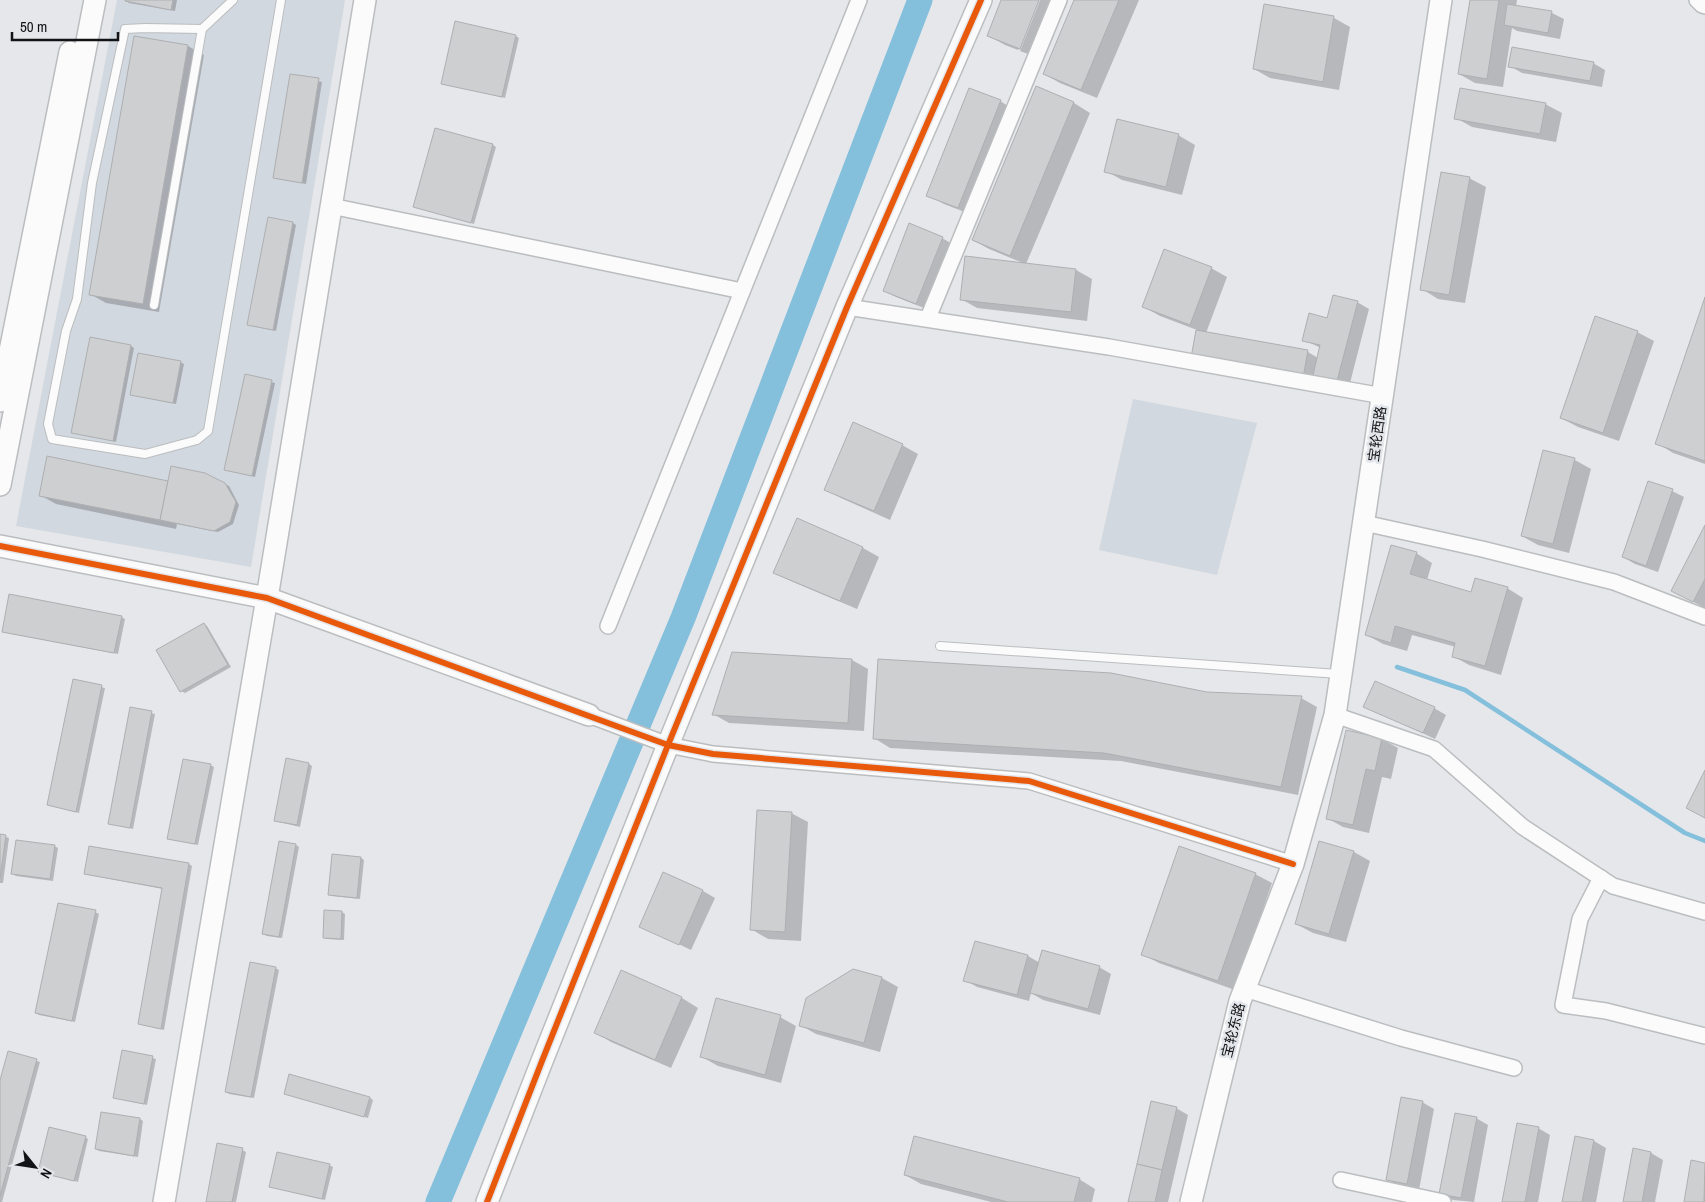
<svg xmlns="http://www.w3.org/2000/svg" width="1705" height="1202" font-family="'Archivo Narrow','Noto Sans SC',sans-serif">
  <rect width="100%" height="100%" fill="#e5e7ea"/>
  <!-- built -->
  <g fill="#d2d8df">
    <polygon points="117,0 345,0 251,567 16,526"/>
    <polygon points="1133,399 1257,423 1217,575 1099,550"/>
  </g>
  <!-- shadow -->
  <g fill="#0003" fill-rule="evenodd">
    <polygon points="126,0 177,0 175,11 129,3"/>
    <polygon points="1003,0 1038,0 1018,50 1005,45 989,36"/>
    <polygon points="1040,0 1059,0 1036,57 1020,51"/>
    <polygon points="1075,0 1139,0 1097,98 1060,83 1044,74"/>
    <polygon points="1471,0 1517,0 1516,6 1552,13 1564,19 1560,39 1517,31 1512,28 1503,87 1475,83 1459,74"/>
    <polygon points="1334,18 1350,27 1339,90 1270,78 1254,69"/>
    <polygon points="516,36 519,38 505,98 442,83"/>
    <polygon points="135,37 188,46 204,55 159,312 106,303 90,294"/>
    <polygon points="1593,63 1605,70 1602,87 1522,73 1510,66"/>
    <polygon points="291,75 322,82 306,184 278,179 274,177"/>
    <polygon points="1037,88 1074,103 1090,113 1026,264 1076,270 1092,279 1087,321 977,308 961,299 1023,263 989,249 973,240"/>
    <polygon points="1000,101 1016,111 975,216 944,204 928,195"/>
    <polygon points="1545,104 1562,113 1556,142 1472,127 1456,118"/>
    <polygon points="1178,135 1195,145 1182,195 1122,180 1106,171"/>
    <polygon points="493,145 496,147 474,224 415,206"/>
    <polygon points="1469,178 1486,187 1465,303 1438,299 1422,289"/>
    <polygon points="293,223 296,225 276,331 252,326 249,324"/>
    <polygon points="942,238 954,245 929,310 896,297 884,291"/>
    <path d="M1211,268L1227,277L1206,333L1308,352L1318,358L1321,348L1304,340L1328,319L1357,302L1369,309L1349,387L1192,358L1197,330L1160,316L1144,307ZM1325,377L1343,381L1325,379Z"/>
    <polygon points="1705,301 1705,464 1673,453 1657,443"/>
    <polygon points="1637,332 1654,341 1619,441 1578,427 1561,418"/>
    <polygon points="131,346 134,348 116,442 73,432"/>
    <polygon points="180,362 184,364 176,404 131,395"/>
    <polygon points="246,376 275,383 255,477 226,470"/>
    <polygon points="902,445 918,454 890,520 841,498 825,489"/>
    <polygon points="1575,460 1591,469 1569,553 1538,545 1522,536"/>
    <polygon points="169,483 225,484 229,486 239,505 233,524 218,532 177,524 176,529 56,504 40,495"/>
    <polygon points="1672,491 1684,497 1658,572 1635,564 1623,557"/>
    <polygon points="797,520 863,548 879,557 857,609 791,581 775,572"/>
    <polygon points="1705,528 1705,608 1684,597"/>
    <polygon points="1416,553 1432,563 1427,580 1471,593 1507,588 1523,598 1501,675 1469,665 1453,656 1456,647 1412,635 1407,651 1383,644 1367,635"/>
    <polygon points="121,617 125,619 118,654 7,633 3,631"/>
    <polygon points="204,624 207,626 231,667 185,693 181,691 158,651"/>
    <polygon points="852,660 868,669 864,731 729,723 713,714"/>
    <polygon points="74,681 105,688 79,813 48,805"/>
    <polygon points="1207,693 1301,698 1317,707 1298,795 1121,761 890,748 874,738"/>
    <polygon points="1365,706 1434,708 1446,715 1435,739"/>
    <polygon points="131,708 155,714 133,829 109,823"/>
    <polygon points="1347,731 1382,739 1398,748 1391,779 1382,777 1369,833 1343,827 1327,818"/>
    <polygon points="309,764 312,766 300,827 279,822 275,820"/>
    <polygon points="210,765 214,767 198,845 172,840 169,838"/>
    <polygon points="791,813 808,822 801,941 768,939 751,929"/>
    <polygon points="0,835 9,838 3,883 0,883"/>
    <polygon points="296,845 299,847 282,938 267,936 263,934"/>
    <polygon points="54,846 58,848 53,881 16,876 13,874"/>
    <polygon points="1354,852 1370,861 1346,942 1313,933 1296,924"/>
    <polygon points="333,855 361,858 364,860 360,899 332,896 329,894"/>
    <polygon points="189,864 192,866 164,1030 143,1025 163,889 89,875 86,873"/>
    <polygon points="1255,874 1272,883 1235,990 1159,963 1142,954"/>
    <polygon points="703,891 715,898 691,950 641,926"/>
    <polygon points="95,912 99,914 75,1022 39,1015 36,1013"/>
    <polygon points="326,912 342,912 345,914 344,940 327,939 324,937"/>
    <polygon points="1028,956 1040,963 1099,967 1111,974 1100,1015 1043,1000 1031,993 1029,1001 977,987 965,980"/>
    <polygon points="275,968 279,970 254,1098 229,1094 226,1092"/>
    <polygon points="622,972 682,998 698,1008 671,1068 611,1042 595,1032"/>
    <polygon points="882,978 898,987 880,1052 816,1034 800,1025"/>
    <polygon points="780,1017 796,1026 781,1083 718,1066 702,1057"/>
    <polygon points="123,1051 156,1059 147,1105 114,1098"/>
    <polygon points="9,1052 40,1062 2,1202 0,1202 0,1085"/>
    <polygon points="288,1095 370,1098 373,1100 368,1118"/>
    <polygon points="1422,1102 1434,1109 1419,1190 1399,1186 1387,1179"/>
    <polygon points="1176,1108 1188,1115 1168,1202 1129,1202"/>
    <polygon points="102,1113 140,1119 143,1121 138,1157 99,1151 96,1149"/>
    <polygon points="1476,1118 1488,1125 1474,1202 1453,1200 1441,1194"/>
    <polygon points="1538,1128 1550,1135 1538,1202 1504,1202"/>
    <polygon points="85,1137 88,1139 78,1182 43,1173"/>
    <polygon points="1594,1141 1606,1148 1596,1202 1564,1202"/>
    <polygon points="242,1150 246,1152 236,1202 207,1202"/>
    <polygon points="1634,1150 1651,1153 1663,1160 1655,1202 1624,1202"/>
    <polygon points="1692,1162 1705,1164 1705,1202 1685,1202"/>
    <polygon points="329,1165 333,1167 325,1200 271,1187"/>
    <polygon points="905,1175 1079,1179 1095,1189 1092,1202 991,1202 921,1184"/>
  </g>
  <g fill="none" stroke-linecap="round" stroke-linejoin="round">
    <!-- stream -->
    <polyline stroke="#84bfdc" stroke-width="4.5" points="1397,667 1465,690 1685,833 1705,841"/>
    <!-- river -->
    <polyline stroke="#84bfdc" stroke-width="25" points="438,1202 683,618 920,0"/>
  </g>
  <!-- building -->
  <g fill="#cecfd1" stroke="#adafb1">
    <polygon points="125,0 173,0 171,10 125,1"/>
    <polygon points="1001,0 1039,0 1020,49 987,36"/>
    <polygon points="1074,0 1119,0 1081,90 1043,74"/>
    <polygon points="1470,0 1499,0 1487,79 1458,74"/>
    <polygon points="1264,4 1334,16 1323,82 1253,69"/>
    <polygon points="1507,4 1552,11 1548,33 1504,25"/>
    <polygon points="455,21 516,35 502,97 441,84"/>
    <polygon points="134,36 188,45 143,304 89,295"/>
    <polygon points="1512,47 1594,62 1590,81 1508,67"/>
    <polygon points="290,74 319,78 302,183 273,178"/>
    <polygon points="1036,86 1074,102 1010,256 972,240"/>
    <polygon points="969,88 1001,100 958,208 926,196"/>
    <polygon points="1460,88 1546,103 1540,134 1454,119"/>
    <polygon points="1117,119 1179,134 1166,187 1104,172"/>
    <polygon points="435,128 493,144 471,223 413,207"/>
    <polygon points="1441,172 1470,177 1449,295 1420,290"/>
    <polygon points="268,217 293,222 273,330 247,325"/>
    <polygon points="909,223 943,237 916,304 883,291"/>
    <polygon points="1164,249 1212,267 1190,325 1142,307"/>
    <polygon points="965,256 1076,269 1071,312 960,300"/>
    <polygon points="1333,295 1358,301 1337,381 1313,375 1320,345 1302,341 1309,313 1327,318"/>
    <polygon points="1705,297 1705,461 1655,444"/>
    <polygon points="1595,316 1638,331 1603,433 1560,418"/>
    <polygon points="1196,330 1308,350 1303,378 1191,358"/>
    <polygon points="90,337 131,345 113,441 71,433"/>
    <polygon points="138,353 181,361 173,403 130,395"/>
    <polygon points="245,374 272,380 252,476 224,470"/>
    <polygon points="853,422 903,444 874,511 824,490"/>
    <polygon points="1543,450 1575,458 1553,544 1521,536"/>
    <polygon points="47,456 168,481 160,520 39,496"/>
    <polygon points="171,466 205,473 225,483 236,502 230,522 214,531 160,520"/>
    <polygon points="1648,481 1673,489 1646,566 1622,557"/>
    <polygon points="797,518 863,547 840,601 773,573"/>
    <polygon points="1705,525 1705,579 1693,602 1671,591"/>
    <polygon points="1391,545 1417,552 1410,574 1471,592 1475,578 1508,587 1485,666 1452,657 1455,643 1395,626 1391,643 1365,635"/>
    <polygon points="9,594 122,616 114,653 2,632"/>
    <polygon points="204,623 228,665 180,692 156,650"/>
    <polygon points="732,652 852,659 848,723 712,715"/>
    <polygon points="878,659 1111,673 1207,692 1302,696 1281,787 1104,753 873,739"/>
    <polygon points="73,679 102,685 76,812 47,805"/>
    <polygon points="1375,681 1435,707 1423,733 1363,707"/>
    <polygon points="130,707 152,711 130,828 108,824"/>
    <polygon points="1346,730 1382,738 1375,771 1366,769 1353,825 1326,819"/>
    <polygon points="286,758 309,763 297,825 274,821"/>
    <polygon points="183,759 211,764 195,844 167,839"/>
    <polygon points="1705,770 1705,818 1686,808"/>
    <polygon points="757,810 792,812 785,932 750,930"/>
    <polygon points="0,834 6,835 0,878"/>
    <polygon points="16,840 55,845 50,879 11,874"/>
    <polygon points="279,841 296,844 279,937 262,934"/>
    <polygon points="1319,841 1354,851 1329,934 1295,924"/>
    <polygon points="89,846 189,863 161,1029 138,1024 162,888 84,874"/>
    <polygon points="1179,846 1256,873 1218,981 1141,955"/>
    <polygon points="332,854 361,857 357,898 328,895"/>
    <polygon points="663,872 703,890 679,945 639,927"/>
    <polygon points="58,903 96,910 72,1021 35,1013"/>
    <polygon points="324,910 342,911 341,939 323,938"/>
    <polygon points="975,941 1028,955 1017,995 963,981"/>
    <polygon points="1042,950 1100,966 1088,1009 1030,993"/>
    <polygon points="250,962 276,967 251,1097 225,1092"/>
    <polygon points="853,969 882,977 864,1043 799,1026 806,998"/>
    <polygon points="621,970 682,997 655,1060 594,1033"/>
    <polygon points="716,998 781,1015 765,1075 700,1057"/>
    <polygon points="122,1050 153,1056 144,1104 113,1098"/>
    <polygon points="8,1051 37,1059 0,1196 0,1080"/>
    <polygon points="289,1074 370,1097 364,1117 284,1094"/>
    <polygon points="1401,1097 1423,1101 1407,1184 1386,1180"/>
    <polygon points="1151,1101 1177,1107 1162,1170 1137,1164"/>
    <polygon points="101,1112 140,1118 134,1156 95,1149"/>
    <polygon points="1455,1113 1477,1117 1461,1198 1439,1194"/>
    <polygon points="1517,1123 1539,1127 1525,1202 1502,1202"/>
    <polygon points="49,1127 86,1136 74,1181 38,1172"/>
    <polygon points="914,1136 1080,1178 1074,1202 1008,1202 904,1175"/>
    <polygon points="1575,1136 1594,1140 1582,1202 1562,1202"/>
    <polygon points="217,1143 243,1148 232,1202 206,1202"/>
    <polygon points="1633,1148 1651,1152 1642,1202 1623,1202"/>
    <polygon points="277,1152 330,1164 322,1199 269,1187"/>
    <polygon points="1691,1160 1705,1163 1704,1202 1684,1202"/>
    <polygon points="1137,1164 1162,1170 1155,1202 1128,1202"/>
  </g>
  <g fill="none" stroke-linecap="round" stroke-linejoin="round">
    <defs>
      <g id="lane">
        <polyline points="202,29 145,28 125,29 92,183 77,299 66,331 48,424 52,439 145,454 197,440 208,431 281,0"/>
        <polyline points="154,305 202,29 233,0"/>
        <polyline points="940,646 1339,674"/>
      </g>
      <g id="street">
        <polyline points="1697,0 1702,5 1705,6"/>
        <polyline points="331,206 742,291"/>
        <polyline points="847,307 1109,347 1383,396"/>
        <polyline points="928,318 1059,0"/>
        <polyline points="1364,523 1482,549 1614,582 1705,617"/>
        <polyline points="608,626 859,0"/>
        <polyline points="589,715 668,745 713,754 1029,781 1293,864"/>
        <polyline points="1335,715 1434,749 1523,827 1613,886 1705,912"/>
        <polyline points="1601,878 1580,919 1563,1005 1606,1011 1705,1036"/>
        <polyline points="1245,989 1401,1038 1514,1068"/>
        <polyline points="1341,1180 1443,1202"/>
      </g>
      <g id="secondary">
        <polyline points="0,401 70,52"/>
        <polyline points="0,485 95,0"/>
        <polyline points="0,546 267,598 589,715"/>
        <polyline points="164,1202 267,598 365,0"/>
        <polyline points="487,1202 542,1061 668,745 847,307 981,0"/>
        <polyline points="1191,1202 1240,1001 1293,864 1335,715 1441,0"/>
      </g>
    </defs>
    <!-- lane casing -->
    <use href="#lane" stroke="#bbbdbf" stroke-width="10"/>
    <!-- street casing -->
    <use href="#street" stroke="#bbbdbf" stroke-width="18"/>
    <!-- secondary casing -->
    <use href="#secondary" stroke="#bbbdbf" stroke-width="24"/>
    <!-- lane -->
    <use href="#lane" stroke="#fbfbfc" stroke-width="8"/>
    <!-- street -->
    <use href="#street" stroke="#fbfbfc" stroke-width="15"/>
    <!-- secondary -->
    <use href="#secondary" stroke="#fbfbfc" stroke-width="21"/>
    <defs>
      <g id="cycleway">
        <polyline points="0,546 267,598 668,745 713,754 1029,781 1293,864"/>
        <polyline points="487,1202 542,1061 668,745 847,307 981,0"/>
      </g>
    </defs>
    <!-- cycleway casing -->
    <use href="#cycleway" stroke="#e3e7ec" stroke-width="9"/>
    <!-- cycleway -->
    <use href="#cycleway" stroke="#e8590c" stroke-width="6"/>
  </g>
  <g text-anchor="middle" stroke-width="5" stroke-linejoin="round" paint-order="stroke">
    <!-- street labels -->
    <g font-size="14" fill="#121314" stroke="#e3e7ec">
      <text transform="translate(1377 434) rotate(-82)" y="5">宝轮西路</text>
      <text transform="translate(1233 1030) rotate(-76)" y="5">宝轮东路</text>
    </g>
  </g>
  <!-- north arrow -->
  <g transform="translate(35 1167) rotate(120)" stroke="#e3e7ec" stroke-width="4" paint-order="stroke">
  <path d="M0-4L9 19L0 12L-9 19Z" fill="#121314"/>
  <text y="-8" font-size="14" font-weight="bold" text-anchor="middle" fill="#121314">N</text>
  </g>
  <!-- scale -->
  <path d="M12 32v8h106v-8" fill="none" stroke="#121314" stroke-width="2.5"/>
  <text x="20" y="32" font-size="15" fill="#121314" stroke="#e3e7ec" stroke-width="4" paint-order="stroke">50 m</text>
</svg>
